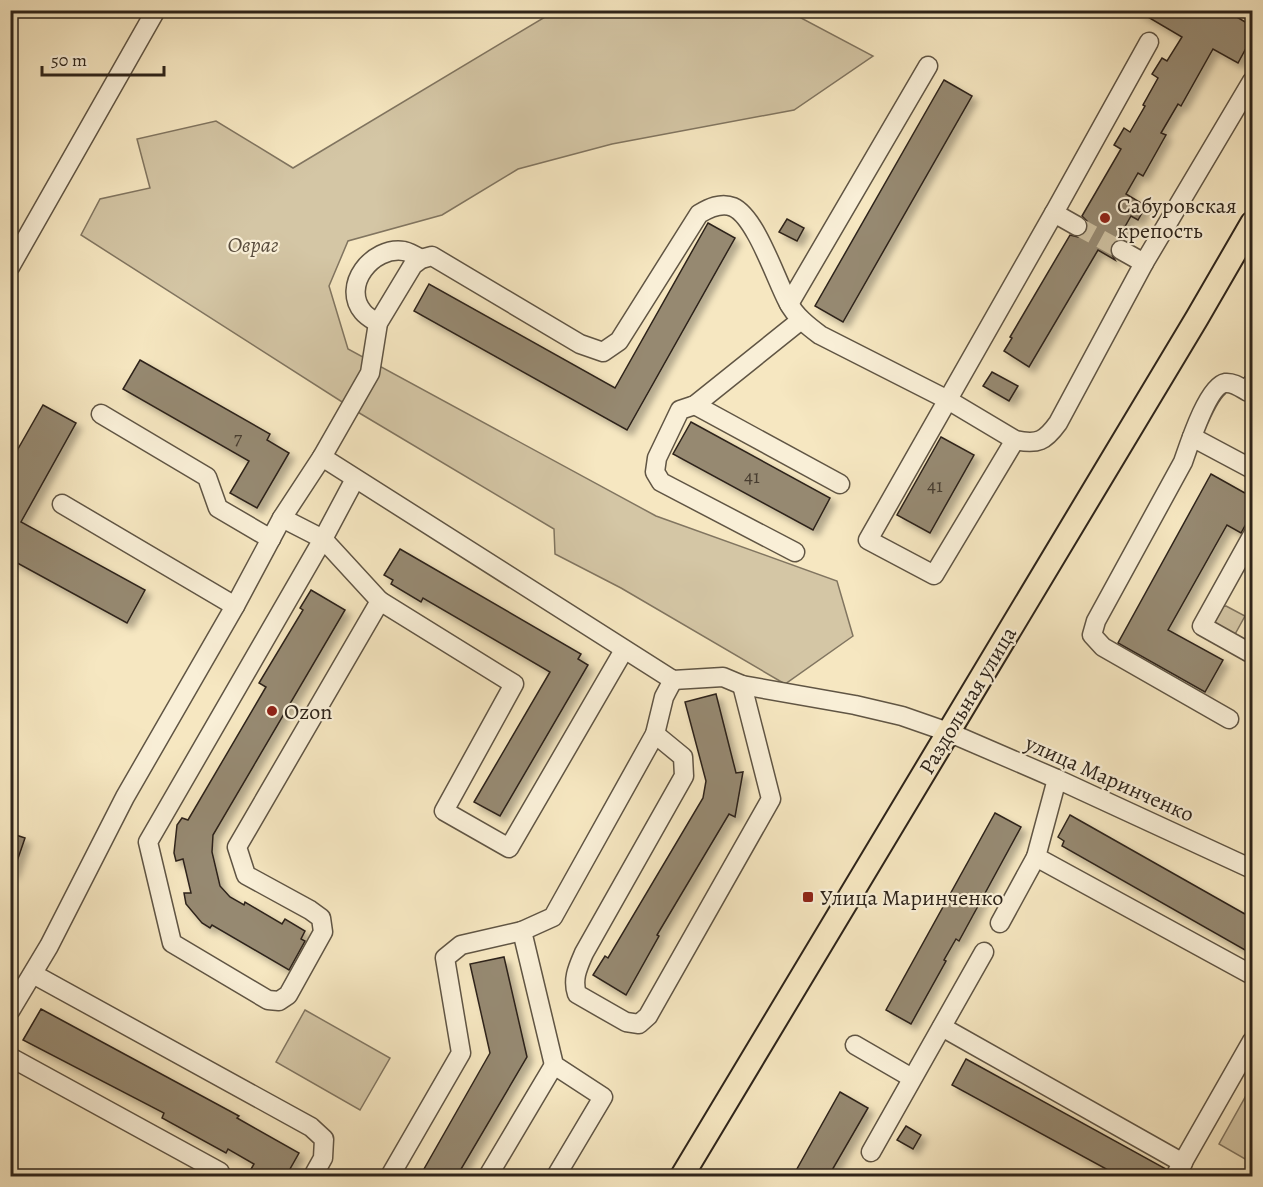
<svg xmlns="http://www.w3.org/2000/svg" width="1263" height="1187" font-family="Alegreya,serif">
  <defs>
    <filter id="shadow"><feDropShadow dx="5.5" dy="5.5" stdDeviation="3" flood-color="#0004"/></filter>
  </defs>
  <rect width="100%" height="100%" fill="#f6e7c1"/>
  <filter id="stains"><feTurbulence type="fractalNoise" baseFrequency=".00333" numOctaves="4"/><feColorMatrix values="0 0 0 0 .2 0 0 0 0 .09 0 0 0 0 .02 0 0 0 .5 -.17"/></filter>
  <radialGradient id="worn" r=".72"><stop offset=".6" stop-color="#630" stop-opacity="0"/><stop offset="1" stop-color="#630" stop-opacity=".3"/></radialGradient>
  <!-- green -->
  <g fill="#d4c6a5" stroke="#817560" stroke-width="1.5">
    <polygon points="555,11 788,11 873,56 794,110 612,144 518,169 442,215 348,241 329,286 348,349 656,516 837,581 853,636 785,684 621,588 555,554 554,529 361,414 81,235 100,199 150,188 137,139 216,121 293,168"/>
    <polygon points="1226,606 1245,616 1234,636 1215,626 1213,620 1220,607"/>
    <polygon points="305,1010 390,1058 360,1110 276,1062"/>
    <polygon points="1252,1085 1252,1163 1219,1144"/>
  </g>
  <!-- building -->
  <g fill="#968971" stroke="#2e241a" stroke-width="1.5" filter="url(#shadow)">
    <polygon points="1136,10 1225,10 1252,26 1252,37 1238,63 1213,49 1181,106 1178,104 1161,133 1166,135 1143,176 1138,173 1126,194 1146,206 1138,220 1131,216 1118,239 1112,244 1110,251 1115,260 1098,250 1029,367 1004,351 1012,338 1010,337 1070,235 1078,237 1083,235 1087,231 1087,221 1082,216 1121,149 1114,145 1124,128 1130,132 1145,106 1143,105 1158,78 1152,74 1162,58 1167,61 1182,37"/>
    <polygon points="944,80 972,96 843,322 815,306"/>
    <polygon points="787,219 804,228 797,241 779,232"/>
    <polygon points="708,223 735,238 627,430 414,311 429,284 615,388"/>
    <polygon points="140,360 270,434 267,440 289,453 257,508 230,493 249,461 123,389"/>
    <polygon points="992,372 1018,386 1009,401 983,386"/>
    <polygon points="43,405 76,423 21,522 145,590 127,623 10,559 10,463"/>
    <polygon points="691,422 830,498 813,530 673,454"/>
    <polygon points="941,437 974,455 930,533 897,515"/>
    <polygon points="1211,474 1252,497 1252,513 1241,533 1227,525 1168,630 1223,660 1205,692 1118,643"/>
    <polygon points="400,549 581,654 578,659 588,665 500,816 474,802 550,672 423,598 421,602 391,584 393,580 384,575"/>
    <polygon points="311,590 345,610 213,835 212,852 220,886 230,897 244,905 245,902 282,924 285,919 305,931 301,939 305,941 289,970 212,925 210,928 202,923 186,904 184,893 191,893 183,859 176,861 174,853 177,825 182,818 188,820 266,687 259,683 303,610 300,608"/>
    <polygon points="716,694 736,773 743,772 735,817 729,814 657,935 659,936 626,995 593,975 605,956 608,958 703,798 706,781 685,702"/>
    <polygon points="995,813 1021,827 959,941 956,939 944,960 946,961 911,1024 886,1010"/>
    <polygon points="1070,815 1252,918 1252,954 1062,846 1064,841 1058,837"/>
    <polygon points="10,833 25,838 13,873 10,873"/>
    <polygon points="504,957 527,1057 457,1176 420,1176 490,1053 470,964"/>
    <polygon points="41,1009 239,1116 237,1118 299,1153 286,1176 247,1176 254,1164 228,1149 226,1153 162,1118 164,1113 23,1040"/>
    <polygon points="966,1059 1166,1169 1164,1176 1119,1176 952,1085"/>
    <polygon points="840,1092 868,1108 831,1172 827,1170 824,1176 793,1176"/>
    <polygon points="906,1126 921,1135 913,1149 897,1140"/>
  </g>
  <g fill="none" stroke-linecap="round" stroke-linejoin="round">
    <!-- minor-tunnel -->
    <polyline stroke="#cec0a0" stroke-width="18" stroke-dasharray="18 9" stroke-linecap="butt" points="1077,226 1121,250"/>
    <defs>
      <g id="minor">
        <polyline points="1054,213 1149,42"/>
        <polyline points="1121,250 1144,263"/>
        <polyline points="10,267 156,10"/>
        <polyline points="789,304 928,66"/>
        <path d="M378,323C373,320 367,317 363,312C341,286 372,246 404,251C409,252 416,256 421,259"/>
        <polyline points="695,405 840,484"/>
        <polyline points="101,414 207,477 218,508 271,539"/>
        <polyline points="1192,437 1252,469"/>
        <polyline points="1015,440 934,575 868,540 1054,213 1077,226"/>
        <polyline points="322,457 673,680 723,677 742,685 855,705 902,716 948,732 1057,779 1252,869"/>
        <polyline points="62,504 235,606"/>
        <polyline points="282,518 323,539 148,842 172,943 268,1000 279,1001 288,995 323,932 321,918 310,910 246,875 237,847 380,601 323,539 355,479"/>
        <polyline points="1252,536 1202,626 1252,654"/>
        <polyline points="795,552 661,482 655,472 657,458 680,410 695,405 801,320"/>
        <polyline points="380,601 514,684 444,811 509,848 624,650"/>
        <path d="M1229,719L1103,647L1092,635L1096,621L1183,462C1189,445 1208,386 1225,383C1234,382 1241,388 1248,392L1252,383"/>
        <path d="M655,734L683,757L684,776L584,953C578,967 572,979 577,994L626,1022L639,1024L648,1016L771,799L742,685"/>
        <polyline points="1057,779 1036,857 1252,975"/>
        <polyline points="1000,923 1036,857"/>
        <polyline points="33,974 311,1127 324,1139 323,1158 313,1176"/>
        <path d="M10,1011L49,946L125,797L235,606L282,518L322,457L370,373L378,323L413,265L421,259L432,256L580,344L603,352L619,341L699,214C709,208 721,202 733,207C756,217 776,280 788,302C795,316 808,326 820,335L948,400L1015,440C1038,445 1045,441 1058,423L1144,263L1252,81"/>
        <polyline points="942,1027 1183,1163"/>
        <polyline points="855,1045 912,1078"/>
        <polyline points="10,1057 220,1172 217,1176"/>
        <polyline points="871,1152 984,952"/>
        <polyline points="390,1176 461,1053 445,958 461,945 522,931"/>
        <polyline points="488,1176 554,1065"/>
        <polyline points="556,1176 603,1097 554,1065 522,931 553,917 655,734 664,697 673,680"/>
        <polyline points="1175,1176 1252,1041"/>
      </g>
      <polyline id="major" points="682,1176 1197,318 1252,223"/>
    </defs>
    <!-- minor casing -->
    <use href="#minor" stroke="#605544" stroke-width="21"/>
    <!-- major casing -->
    <use href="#major" stroke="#2e241a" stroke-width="26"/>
    <!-- minor -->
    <use href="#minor" stroke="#f9efd7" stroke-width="18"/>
    <!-- major -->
    <use href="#major" stroke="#f6e7c1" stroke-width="22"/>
  </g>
  <!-- markers -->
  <g fill="#8f2418" stroke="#f9efd7" stroke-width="2">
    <circle cx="1105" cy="218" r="6"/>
    <circle cx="272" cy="711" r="6"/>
    <rect x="802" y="891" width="12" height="12" rx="3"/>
  </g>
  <g text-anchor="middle" stroke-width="4.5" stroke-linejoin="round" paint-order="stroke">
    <!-- number labels -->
    <g font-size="20" fill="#483d30">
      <text x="238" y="444">7</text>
      <text x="752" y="483">41</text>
      <text x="935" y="492">41</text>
    </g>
    <!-- poi labels -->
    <g font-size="22" fill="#2e241a" stroke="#f9efd7" text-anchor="start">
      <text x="1117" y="213">Сабуровская<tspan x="1117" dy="25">крепость</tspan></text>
      <text x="284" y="719">Ozon</text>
      <text x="820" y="905">Улица Маринченко</text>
    </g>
    <!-- park labels -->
    <g font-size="22" font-style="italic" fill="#584c3d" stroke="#f9efd7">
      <text x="253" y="252">Овраг</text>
    </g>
    <!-- street labels -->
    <g font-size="22" fill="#2e241a" stroke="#f9efd7">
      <text transform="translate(967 700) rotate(-59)" y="8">Раздольная улица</text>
      <text transform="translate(1110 778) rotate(24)" y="8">улица Маринченко</text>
    </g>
  </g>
  <!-- margin -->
  <rect width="1263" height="1187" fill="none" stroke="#f6e7c1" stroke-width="36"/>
  <rect x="12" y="12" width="1239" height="1163" fill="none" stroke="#2e241a" stroke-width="3"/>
  <rect x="18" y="18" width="1227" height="1151" fill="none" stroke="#2e241a" stroke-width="1.5"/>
  <!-- scale -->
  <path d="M42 66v9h122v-9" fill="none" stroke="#2e241a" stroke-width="3"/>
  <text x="51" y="66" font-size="18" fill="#2e241a" stroke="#f9efd7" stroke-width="4.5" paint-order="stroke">50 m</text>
  <rect width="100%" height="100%" filter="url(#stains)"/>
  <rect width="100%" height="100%" fill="url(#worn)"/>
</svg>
